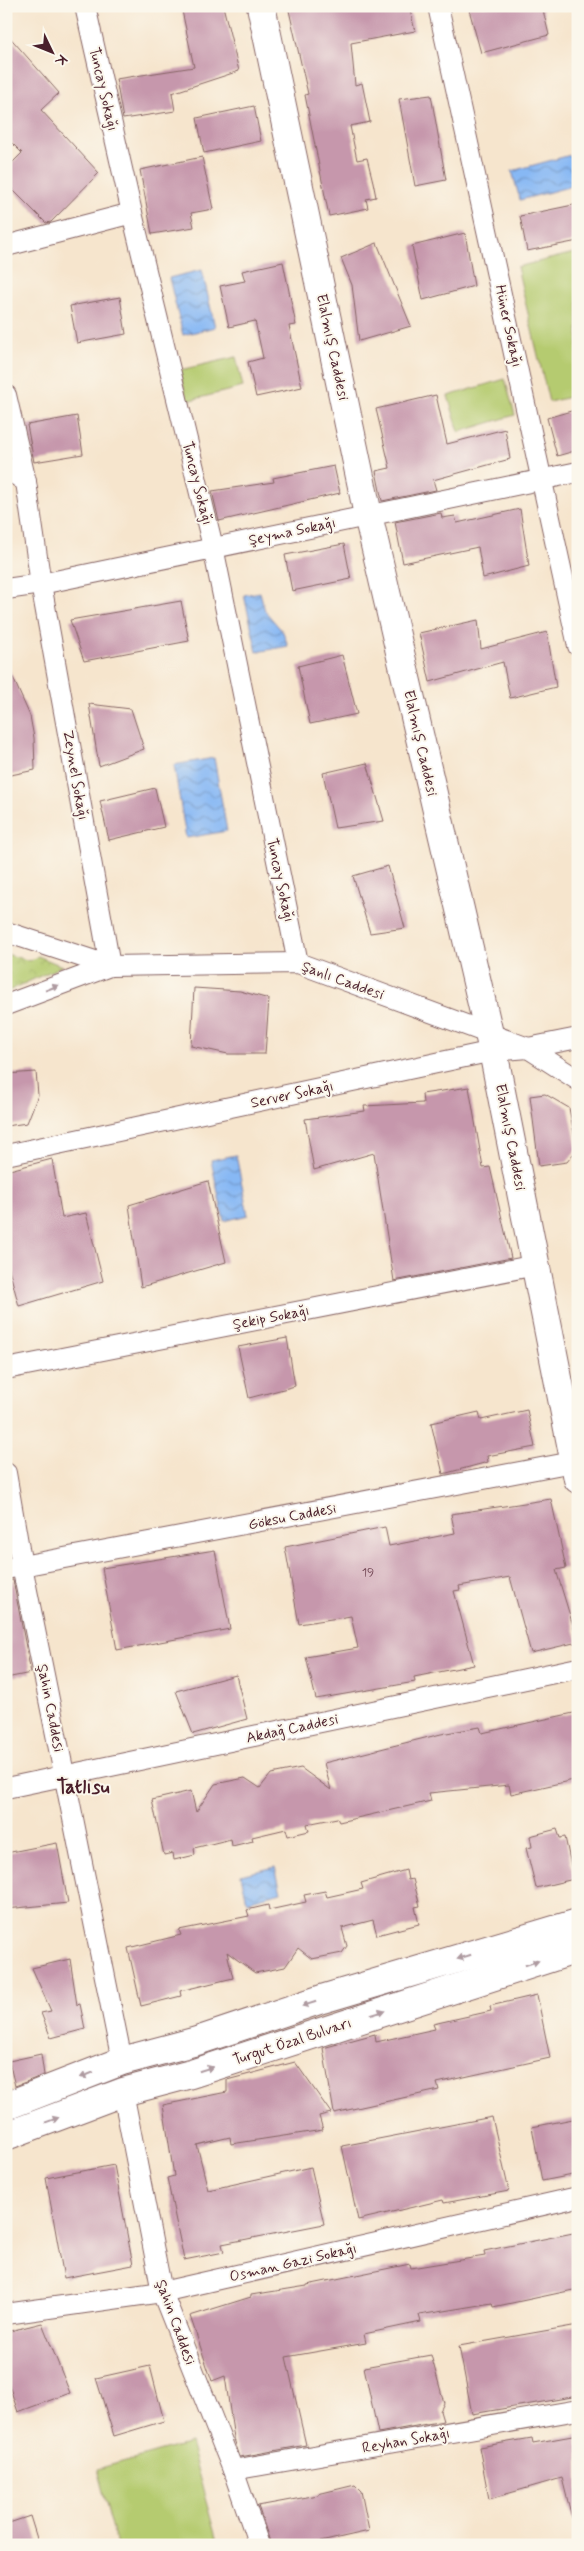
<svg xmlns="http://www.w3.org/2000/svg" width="584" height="2551" font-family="Mynerve,sans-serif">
  <defs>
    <pattern id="park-crowns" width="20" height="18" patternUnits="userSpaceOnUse" patternTransform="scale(1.25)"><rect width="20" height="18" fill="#b5cb6f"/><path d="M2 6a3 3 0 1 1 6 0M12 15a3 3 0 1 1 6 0" fill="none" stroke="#9dae60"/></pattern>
    <pattern id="water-waves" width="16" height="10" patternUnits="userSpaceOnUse" patternTransform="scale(1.25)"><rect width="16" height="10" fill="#87b8f4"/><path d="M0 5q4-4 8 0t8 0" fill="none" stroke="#7095c6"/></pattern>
  </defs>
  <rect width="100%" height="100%" fill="#fbf7ec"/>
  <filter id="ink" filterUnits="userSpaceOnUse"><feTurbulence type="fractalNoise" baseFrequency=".02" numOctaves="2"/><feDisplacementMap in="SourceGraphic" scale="10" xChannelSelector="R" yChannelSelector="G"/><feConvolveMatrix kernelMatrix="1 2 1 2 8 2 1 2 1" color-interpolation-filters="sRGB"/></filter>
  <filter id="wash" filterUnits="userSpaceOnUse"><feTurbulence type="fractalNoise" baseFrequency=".0096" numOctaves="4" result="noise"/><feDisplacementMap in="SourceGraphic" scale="20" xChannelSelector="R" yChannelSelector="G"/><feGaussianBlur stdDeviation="1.12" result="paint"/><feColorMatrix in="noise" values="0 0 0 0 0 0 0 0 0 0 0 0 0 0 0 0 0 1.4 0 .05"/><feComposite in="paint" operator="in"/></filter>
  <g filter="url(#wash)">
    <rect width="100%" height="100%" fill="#f6e5cd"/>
    <!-- green -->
    <g fill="#b5cb6f" stroke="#80754d">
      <polygon points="578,252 578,395 549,402 517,267"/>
      <polygon points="236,357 243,387 187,401 180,370"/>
      <polygon points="505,379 515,415 459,432 448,396"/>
      <polygon points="190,2443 218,2545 117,2545 97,2469"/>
    </g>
    <!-- park -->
    <polygon fill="url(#park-crowns)" stroke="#80754d" points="6,954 30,961 38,956 62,966 6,992"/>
    <!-- water -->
    <g fill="url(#water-waves)" stroke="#686c90">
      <polygon points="578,153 578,170 572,172 576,185 520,200 512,171"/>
      <polygon points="202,270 215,327 183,335 169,278"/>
      <polygon points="260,592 265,611 283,632 288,646 257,652 244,595"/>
      <polygon points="214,758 227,831 186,838 174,765"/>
      <polygon points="236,1155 248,1215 224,1221 211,1160"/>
      <polygon points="275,1867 281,1892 247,1901 241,1875"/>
    </g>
    <g id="blocks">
      <!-- building -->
      <g fill="#c697ac">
        <polygon points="181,6 223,6 239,71 172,93 175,111 123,119 116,79 194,67"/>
        <polygon points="288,6 409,6 415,31 351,43 355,85 362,83 370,122 350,126 357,160 367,158 373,182 376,197 366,199 368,208 329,216 305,95 308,94"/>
        <polygon points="468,6 542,6 549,35 481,53"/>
        <polygon points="6,33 59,93 41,110 99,173 51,222 46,223 6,183 6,169 22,153 6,137"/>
        <polygon points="431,95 446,180 415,186 399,99"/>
        <polygon points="254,106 261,141 204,153 197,118"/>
        <polygon points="202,157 213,209 191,213 194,227 152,234 140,170"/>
        <polygon points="578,204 578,241 527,251 520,216"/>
        <polygon points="465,233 474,286 423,300 412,246"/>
        <polygon points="377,243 411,326 359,341 352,285 341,258"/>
        <polygon points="283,262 296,325 289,326 302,387 256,397 248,362 263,358 255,321 229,327 220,286 245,281 242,271"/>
        <polygon points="120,297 126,334 77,343 70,306"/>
        <polygon points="436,395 447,444 505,429 510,459 433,480 436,490 382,501 376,471 390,468 376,409"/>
        <polygon points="578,409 578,450 557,456 547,418"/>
        <polygon points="77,416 83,454 34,462 27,425"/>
        <polygon points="334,466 340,493 219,521 212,491 274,482 273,478"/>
        <polygon points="520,509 529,566 483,578 478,547 403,563 395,522 441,513 442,518 455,516 457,523"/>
        <polygon points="344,544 351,579 292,591 285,555"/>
        <polygon points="181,601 189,641 84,661 70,620"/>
        <polygon points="478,620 481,649 547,632 556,687 510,698 503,662 430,682 419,633"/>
        <polygon points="342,655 357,714 310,724 298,666"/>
        <polygon points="6,662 30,716 34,738 35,770 6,776"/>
        <polygon points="89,704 131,709 144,749 99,766"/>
        <polygon points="367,763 384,821 335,828 323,773"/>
        <polygon points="155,788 164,827 109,840 100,801"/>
        <polygon points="388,866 405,928 370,933 353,876"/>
        <polygon points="194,988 240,991 269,999 265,1054 228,1054 191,1046"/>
        <polygon points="36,1072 38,1095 27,1123 6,1126 6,1074"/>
        <polygon points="469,1087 483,1168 490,1167 511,1258 394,1281 374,1153 314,1170 305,1119 365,1111 364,1106 423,1103 422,1094"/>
        <polygon points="545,1094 569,1108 577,1149 567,1162 539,1166 530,1096"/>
        <polygon points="52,1159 62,1218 86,1213 103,1281 19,1306 6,1258 6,1171"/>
        <polygon points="208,1181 226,1262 141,1287 129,1205"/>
        <polygon points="287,1338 295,1386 249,1398 238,1347"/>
        <polygon points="527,1410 535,1447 487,1456 488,1462 443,1474 431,1423 479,1412 481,1420"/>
        <polygon points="551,1499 566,1568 556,1570 578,1642 531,1653 510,1577 459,1586 460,1590 454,1591 474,1665 414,1677 415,1682 316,1699 306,1657 358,1648 351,1616 299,1624 285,1547 385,1527 389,1546 455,1533 451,1514"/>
        <polygon points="215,1550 230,1629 117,1650 102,1568"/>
        <polygon points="13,1580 31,1673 6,1678 6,1581"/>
        <polygon points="236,1675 247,1719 193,1734 176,1691"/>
        <polygon points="578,1712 578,1779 511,1794 509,1785 429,1793 431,1801 339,1822 337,1818 307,1824 309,1831 288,1836 286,1829 252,1837 253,1841 232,1846 231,1839 194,1848 195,1855 174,1860 173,1853 164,1855 152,1800 191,1791 196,1812 215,1784 245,1778 260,1788 271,1774 301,1768 331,1790 324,1763 441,1734 480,1727 482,1733"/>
        <polygon points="557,1829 560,1838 565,1837 574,1879 536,1888 526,1848 532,1847 530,1836"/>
        <polygon points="57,1843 68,1903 6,1909 6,1853"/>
        <polygon points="406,1870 408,1880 413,1879 420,1906 415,1907 419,1924 377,1935 373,1920 342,1928 347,1946 342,1953 312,1959 298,1948 285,1967 255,1973 227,1952 233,1978 180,1991 181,1996 141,2006 128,1948 181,1935 179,1930 249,1916 247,1910 268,1905 269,1910 306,1902 304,1895 325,1891 327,1897 363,1889 361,1883"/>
        <polygon points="70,1959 77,2005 80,2004 85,2029 51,2038 41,2013 51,2011 32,1968"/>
        <polygon points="537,1995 550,2058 437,2083 439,2090 334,2113 323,2048 375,2034 376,2042 435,2029 433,2024 491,2011 490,2006"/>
        <polygon points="41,2054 44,2075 15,2086 9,2061"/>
        <polygon points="295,2062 331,2113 319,2116 323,2130 231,2144 230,2137 197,2145 208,2190 311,2167 324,2224 222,2244 224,2252 184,2260 167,2178 174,2176 163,2105 227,2092 227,2080"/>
        <polygon points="492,2117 509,2191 444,2203 443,2200 358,2220 342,2146"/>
        <polygon points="578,2118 578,2174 542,2181 532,2127"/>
        <polygon points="114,2165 133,2265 64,2278 46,2178"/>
        <polygon points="578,2232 578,2289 493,2307 492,2303 419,2315 421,2322 364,2334 366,2343 286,2357 306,2445 240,2457 234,2439 225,2376 212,2381 190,2316 251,2297 251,2295 307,2286 307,2285 410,2264 411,2268 485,2256 484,2251"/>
        <polygon points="42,2323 70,2393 18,2412 6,2376 6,2332"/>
        <polygon points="578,2325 578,2396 472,2414 459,2346"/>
        <polygon points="431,2355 444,2403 440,2411 443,2421 378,2433 364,2367"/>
        <polygon points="150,2366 164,2421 114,2436 96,2378"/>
        <polygon points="578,2435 578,2517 572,2518 562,2478 489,2499 479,2447 532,2438 533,2443"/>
        <polygon points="355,2485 361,2491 369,2531 307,2545 271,2545 258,2506 318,2495 318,2494"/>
        <polygon points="30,2516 39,2545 6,2545 6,2524"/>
      </g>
    </g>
  </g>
  <g filter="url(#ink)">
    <use href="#blocks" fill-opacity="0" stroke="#866464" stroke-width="1"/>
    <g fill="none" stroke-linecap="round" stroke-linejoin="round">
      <defs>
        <g id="street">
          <polyline points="85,6 132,213 213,547 298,963"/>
          <polyline points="438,6 578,646"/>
          <polyline points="6,246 132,213"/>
          <polyline points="6,395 26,482"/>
          <polyline points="6,468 26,482 41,584 110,966"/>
          <polyline points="6,589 41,584 578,472"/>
          <polyline points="6,932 110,966"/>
          <polyline points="6,1005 110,966 298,963 528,1048 578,1080"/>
          <polyline points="6,1155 493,1051 528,1048 578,1038"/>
          <polyline points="6,1369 536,1265"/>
          <polyline points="6,1473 22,1566 122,2061"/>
          <polyline points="6,1569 578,1461"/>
          <polyline points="6,1788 578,1668"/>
          <polyline points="123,2092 162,2292 233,2470 259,2545"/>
          <polyline points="6,2314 162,2292 578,2197"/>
          <polyline points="233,2470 578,2410"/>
        </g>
        <polyline id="secondary" points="261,6 368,515 493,1051 578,1479"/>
        <g id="primary">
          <polyline points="6,2106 122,2061 197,2041 322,1999 578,1923"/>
          <polyline points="6,2136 123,2092 191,2074 578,1949"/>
        </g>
      </defs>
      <!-- street casing -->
      <use href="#street" stroke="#866464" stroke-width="22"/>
      <!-- secondary casing -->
      <use href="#secondary" stroke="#866464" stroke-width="30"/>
      <!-- primary casing -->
      <use href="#primary" stroke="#866464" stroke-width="30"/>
      <!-- street -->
      <use href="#street" stroke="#fff" stroke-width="20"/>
      <!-- secondary -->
      <use href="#secondary" stroke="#fff" stroke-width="28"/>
      <!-- primary -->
      <use href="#primary" stroke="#fff" stroke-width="28"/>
    </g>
    <!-- one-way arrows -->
    <defs><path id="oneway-solid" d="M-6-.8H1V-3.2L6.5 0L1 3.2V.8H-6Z" transform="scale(1.25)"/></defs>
    <g fill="#ae9aa0">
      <use href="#oneway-solid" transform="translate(52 988) rotate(-21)"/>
      <use href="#oneway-solid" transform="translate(464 1957) rotate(163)"/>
      <use href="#oneway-solid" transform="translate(532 1963) rotate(-18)"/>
      <use href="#oneway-solid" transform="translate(309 2004) rotate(162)"/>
      <use href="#oneway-solid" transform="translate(378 2013) rotate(-18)"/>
      <use href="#oneway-solid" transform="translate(206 2069) rotate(-18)"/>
      <use href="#oneway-solid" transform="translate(87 2075) rotate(158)"/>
      <use href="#oneway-solid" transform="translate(52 2120) rotate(-20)"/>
    </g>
  </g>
  <g text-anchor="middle" stroke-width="4" stroke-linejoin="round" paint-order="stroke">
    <!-- number labels -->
    <g font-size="12" fill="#693d4b">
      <text x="368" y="1576">19</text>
    </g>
    <!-- street labels -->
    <g font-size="15" fill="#4a1f2b" stroke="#fbf7ec">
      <text transform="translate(104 89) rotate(77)" y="5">Tuncay Sokağı</text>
      <text transform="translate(509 326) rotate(78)" y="5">Hüner Sokağı</text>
      <text transform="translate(333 347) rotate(78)" y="5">Elalmış Caddesi</text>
      <text transform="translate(198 483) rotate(76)" y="5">Tuncay Sokağı</text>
      <text transform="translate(292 531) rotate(-12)" y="5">Şeyma Sokağı</text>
      <text transform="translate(421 743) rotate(77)" y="5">Elalmış Caddesi</text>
      <text transform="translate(76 775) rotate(80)" y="5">Zeynel Sokağı</text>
      <text transform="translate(281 880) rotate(78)" y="5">Tuncay Sokağı</text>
      <text transform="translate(343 980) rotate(20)" y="5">Şanlı Caddesi</text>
      <text transform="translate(292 1094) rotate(-12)" y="5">Server Sokağı</text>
      <text transform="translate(511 1137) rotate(79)" y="5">Elalmış Caddesi</text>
      <text transform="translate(271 1317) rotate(-11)" y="5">Şekip Sokağı</text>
      <text transform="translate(292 1516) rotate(-11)" y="5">Göksu Caddesi</text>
      <text transform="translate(51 1708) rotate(79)" y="5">Şahin Caddesi</text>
      <text transform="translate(292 1728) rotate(-12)" y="5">Akdağ Caddesi</text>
      <text transform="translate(292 2041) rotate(-18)" y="5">Turgut Özal Bulvarı</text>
      <text transform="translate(293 2262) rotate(-13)" y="5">Osman Gazi Sokağı</text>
      <text transform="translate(176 2322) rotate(70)" y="5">Şahin Caddesi</text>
      <text transform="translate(406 2440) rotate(-10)" y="5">Reyhan Sokağı</text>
    </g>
    <!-- district labels -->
    <g font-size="20" font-weight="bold" fill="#4a1f2b" stroke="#fbf7ec">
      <text x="83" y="1793">Tatlısu</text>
    </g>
  </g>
  <!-- margin -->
  <rect width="584" height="2551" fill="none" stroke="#fbf7ec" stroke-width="25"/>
  <!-- north arrow -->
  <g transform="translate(52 52) rotate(133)" stroke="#fbf7ec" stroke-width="4" paint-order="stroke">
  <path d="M0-4L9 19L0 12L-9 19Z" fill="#4a1f2b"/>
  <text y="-8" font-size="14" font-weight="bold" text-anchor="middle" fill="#4a1f2b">K</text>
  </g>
</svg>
